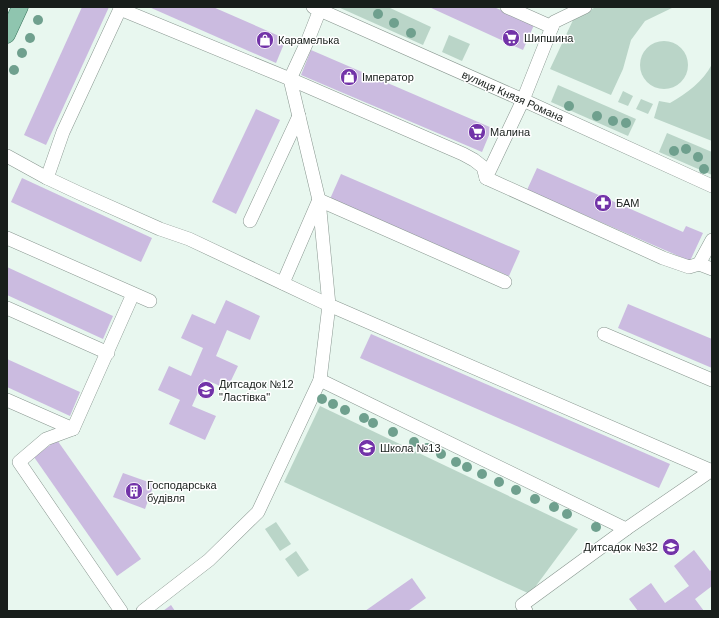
<svg xmlns="http://www.w3.org/2000/svg" width="719" height="618" font-family="Helvetica,sans-serif">
  <rect width="100%" height="100%" fill="#e8f7ef"/>
  <!-- green -->
  <g fill="#bad5c8">
    <polygon points="338,7 388,7 431,27 423,45"/>
    <polygon points="596,7 674,7 645,21 631,40 623,69 611,95 550,69 574,18"/>
    <polygon points="449,35 470,44 462,61 442,52"/>
    <circle cx="664" cy="65" r="24"/>
    <path d="M712,64V141L654,118L659,101L670,103C687,93 703,82 712,64Z"/>
    <polygon points="558,85 636,119 628,136 551,102"/>
    <polygon points="623,91 633,96 628,106 618,102"/>
    <polygon points="641,99 653,104 648,114 636,109"/>
    <polygon points="667,133 712,152 712,175 659,152"/>
    <polygon points="320,406 578,529 530,594 284,482"/>
    <polygon points="276,522 291,544 280,551 265,529"/>
    <polygon points="296,551 309,570 298,577 285,559"/>
  </g>
  <!-- building -->
  <g fill="#cbbbe0">
    <polygon points="82,7 109,7 46,145 24,135"/>
    <polygon points="149,7 213,7 286,39 276,63"/>
    <polygon points="429,7 494,7 534,25 523,50"/>
    <polygon points="311,50 492,128 482,152 301,75"/>
    <polygon points="256,109 280,120 236,214 212,202"/>
    <polygon points="537,168 683,232 686,226 703,233 690,261 527,190"/>
    <polygon points="341,174 520,251 509,276 330,199"/>
    <polygon points="22,178 152,238 141,262 11,202"/>
    <polygon points="7,267 113,316 103,339 7,295"/>
    <polygon points="226,300 260,316 250,340 227,330 216,356 238,366 227,389 204,379 192,406 216,416 205,440 169,424 180,400 158,390 169,366 191,376 203,348 181,338 192,314 215,324"/>
    <polygon points="628,304 712,339 712,368 618,328"/>
    <polygon points="371,334 670,464 659,488 360,358"/>
    <polygon points="7,359 80,392 70,416 7,387"/>
    <polygon points="57,440 141,559 117,576 34,457"/>
    <polygon points="123,473 154,484 145,509 113,497"/>
    <polygon points="694,550 710,571 712,569 712,586 695,599 704,611 638,611 629,599 651,583 665,603 689,586 674,566"/>
    <polygon points="412,578 426,598 408,611 365,611"/>
    <polygon points="171,605 175,611 163,611"/>
  </g>
  <g fill="none" stroke-linecap="round" stroke-linejoin="round">
    <defs>
      <g id="minor">
        <polyline points="313,7 523,100 712,186"/>
        <polyline points="321,7 308,40 290,79 319,200 329,305 712,471"/>
        <polyline points="507,7 552,27"/>
        <polyline points="585,7 554,22 523,100 486,178 663,258 689,267 699,264"/>
        <polyline points="120,9 290,79 463,154 474,160 483,167 486,178"/>
        <polyline points="7,156 47,178 79,193 160,229 189,239 329,305 320,380"/>
        <polyline points="47,178 63,132 121,7"/>
        <polyline points="319,200 505,282"/>
        <polyline points="250,221 299,116"/>
        <polyline points="7,238 150,301"/>
        <polyline points="712,240 699,264 712,269"/>
        <polyline points="283,283 318,202"/>
        <polyline points="7,308 108,353"/>
        <polyline points="604,334 712,380"/>
        <polyline points="7,400 73,429 46,439 19,462 121,611"/>
        <polyline points="73,429 133,294"/>
        <polyline points="143,611 209,560 258,512 320,380 626,529 712,470"/>
        <polyline points="526,611 522,605 626,529"/>
      </g>
      <polyline id="major" points="7,35 20,7"/>
    </defs>
    <!-- minor casing -->
    <use href="#minor" stroke="#899790" stroke-width="14"/>
    <!-- major casing -->
    <use href="#major" stroke="#357158" stroke-width="17"/>
    <!-- minor -->
    <use href="#minor" stroke="#fff" stroke-width="13"/>
    <!-- major -->
    <use href="#major" stroke="#8fc5af" stroke-width="16"/>
  </g>
  <!-- trees -->
  <g fill="#6fa08e">
    <circle cx="378" cy="14" r="5"/>
    <circle cx="38" cy="20" r="5"/>
    <circle cx="394" cy="23" r="5"/>
    <circle cx="411" cy="33" r="5"/>
    <circle cx="30" cy="38" r="5"/>
    <circle cx="22" cy="53" r="5"/>
    <circle cx="14" cy="70" r="5"/>
    <circle cx="569" cy="106" r="5"/>
    <circle cx="597" cy="116" r="5"/>
    <circle cx="613" cy="121" r="5"/>
    <circle cx="626" cy="123" r="5"/>
    <circle cx="686" cy="149" r="5"/>
    <circle cx="674" cy="151" r="5"/>
    <circle cx="698" cy="157" r="5"/>
    <circle cx="704" cy="169" r="5"/>
    <circle cx="322" cy="399" r="5"/>
    <circle cx="333" cy="404" r="5"/>
    <circle cx="345" cy="410" r="5"/>
    <circle cx="364" cy="418" r="5"/>
    <circle cx="373" cy="423" r="5"/>
    <circle cx="393" cy="432" r="5"/>
    <circle cx="414" cy="442" r="5"/>
    <circle cx="427" cy="448" r="5"/>
    <circle cx="441" cy="454" r="5"/>
    <circle cx="456" cy="462" r="5"/>
    <circle cx="467" cy="467" r="5"/>
    <circle cx="482" cy="474" r="5"/>
    <circle cx="499" cy="482" r="5"/>
    <circle cx="516" cy="490" r="5"/>
    <circle cx="535" cy="499" r="5"/>
    <circle cx="554" cy="507" r="5"/>
    <circle cx="567" cy="514" r="5"/>
    <circle cx="596" cy="527" r="5"/>
  </g>
  <!-- icons -->
  <defs>
    <symbol id="supermarket-disc" viewBox="-11 -11 22 22"><circle r="9.5" fill="#7233a8" stroke="#fff"/><path d="M-6-5.5h2.5l.6 2H6L4.5 2H-2.5L-4.4-4H-6ZM-1.5 3.2a1.3 1.3 0 1 0 .1 0ZM3 3.2a1.3 1.3 0 1 0 .1 0Z" fill="#fff"/></symbol>
    <symbol id="shop-disc" viewBox="-11 -11 22 22"><circle r="9.5" fill="#7233a8" stroke="#fff"/><path d="M-5-2.5h2.3a2.7 3.5 0 0 1 5.4 0H5L5.5 6h-11ZM-1.5-2.5h3a1.5 2.3 0 0 0-3 0Z" fill="#fff"/></symbol>
    <symbol id="pharmacy-disc" viewBox="-11 -11 22 22"><circle r="9.5" fill="#7233a8" stroke="#fff"/><path d="M-2-6h4v4h4v4h-4v4h-4v-4h-4v-4h4Z" fill="#fff"/></symbol>
    <symbol id="school-disc" viewBox="-11 -11 22 22"><circle r="9.5" fill="#7233a8" stroke="#fff"/><path d="M0-5L7-2L0 1L-7-2ZM-4 1L0 2.5L4 1V4Q0 6-4 4Z" fill="#fff"/></symbol>
    <symbol id="building-disc" viewBox="-11 -11 22 22"><circle r="9.5" fill="#7233a8" stroke="#fff"/><path d="M-4-6H4V6H1V3H-1V6H-4ZM-2.5-4.3h1.7v1.8h-1.7ZM.8-4.3h1.7v1.8H.8ZM-2.5-1h1.7V.8h-1.7ZM.8-1h1.7V.8H.8Z" fill="#fff"/></symbol>
  </defs>
  <g fill-rule="evenodd">
    <use href="#supermarket-disc" x="501" y="28" width="20" height="20"/>
    <use href="#shop-disc" x="255" y="30" width="20" height="20"/>
    <use href="#shop-disc" x="339" y="67" width="20" height="20"/>
    <use href="#supermarket-disc" x="467" y="122" width="20" height="20"/>
    <use href="#pharmacy-disc" x="593" y="193" width="20" height="20"/>
    <use href="#school-disc" x="196" y="380" width="20" height="20"/>
    <use href="#school-disc" x="357" y="438" width="20" height="20"/>
    <use href="#building-disc" x="124" y="481" width="20" height="20"/>
    <use href="#school-disc" x="661" y="537" width="20" height="20"/>
  </g>
  <g text-anchor="middle" stroke-width="3" stroke-linejoin="round" paint-order="stroke">
    <!-- poi labels -->
    <g font-size="11" fill="#181e1b" stroke="#fff" text-anchor="start">
      <text x="524" y="42">Шипшина</text>
      <text x="278" y="44">Карамелька</text>
      <text x="362" y="81">Імператор</text>
      <text x="490" y="136">Малина</text>
      <text x="616" y="207">БАМ</text>
      <text x="219" y="388">Дитсадок №12<tspan x="219" dy="13">"Ластівка"</tspan></text>
      <text x="380" y="452">Школа №13</text>
      <text x="147" y="489">Господарська<tspan x="147" dy="13">будівля</tspan></text>
      <text x="658" y="551" text-anchor="end">Дитсадок №32</text>
    </g>
    <!-- street labels -->
    <g font-size="11" fill="#181e1b" stroke="#fff">
      <text transform="translate(513 96) rotate(24)" y="4">вулиця Князя Романа</text>
    </g>
  </g>
  <!-- border -->
  <rect width="719" height="618" fill="none" stroke="#181e1b" stroke-width="16"/>
</svg>
